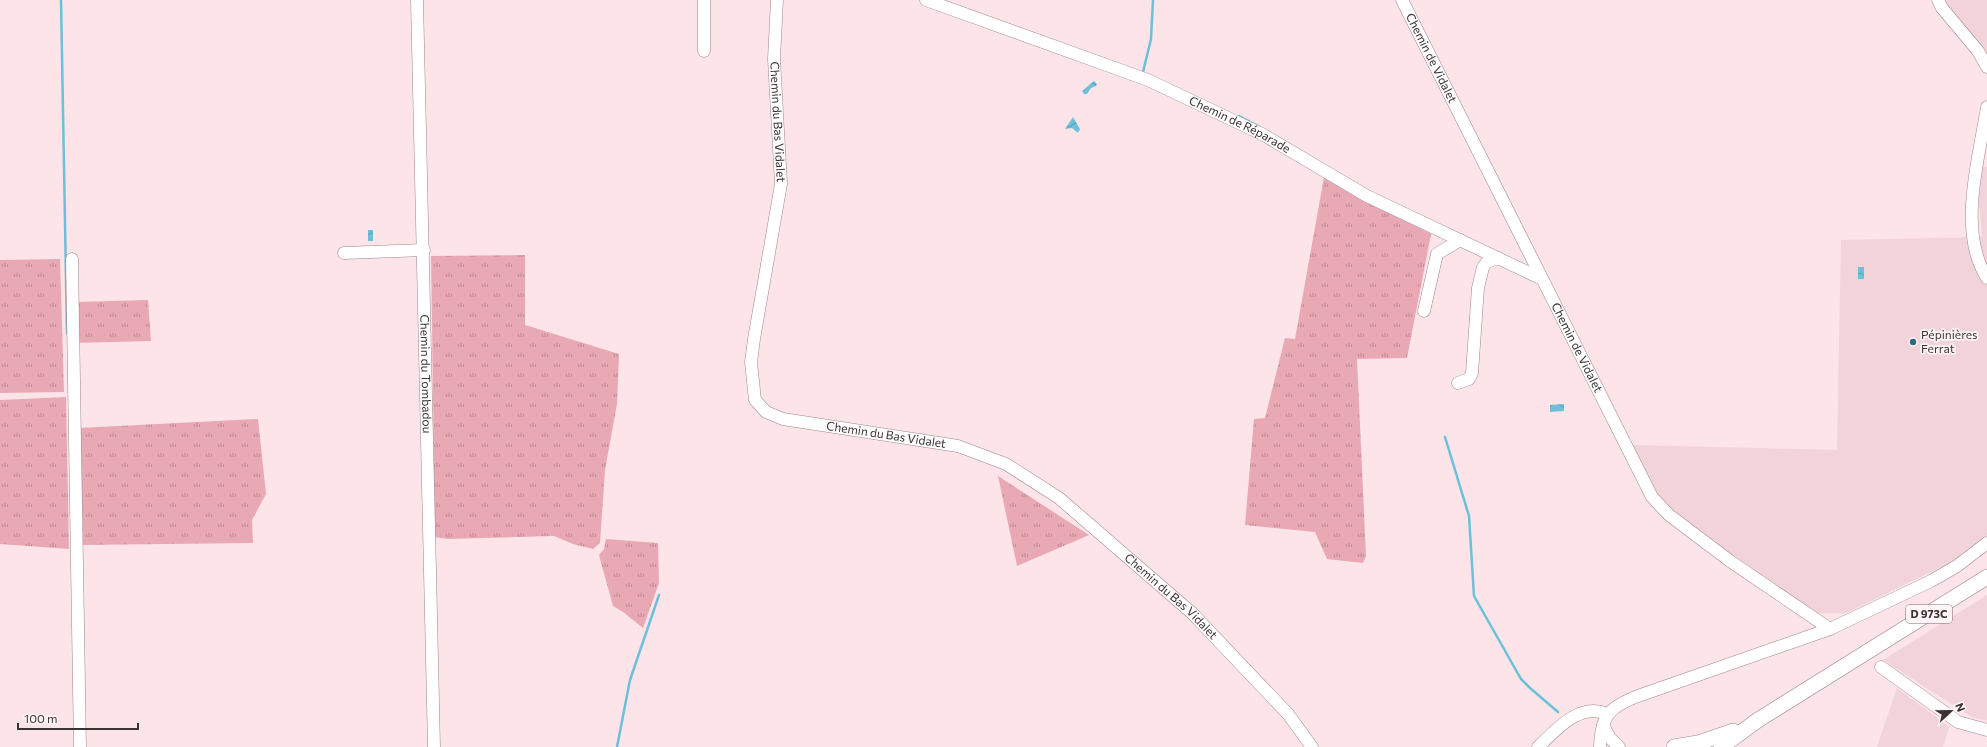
<svg xmlns="http://www.w3.org/2000/svg" width="1987" height="747" font-family="Commissioner,sans-serif">
  <defs>
    <pattern id="grass-tufts" width="24" height="20" patternUnits="userSpaceOnUse"><rect width="24" height="20" fill="#e8a9b5"/><path d="M3 7l-1-3M5 7V3M7 7l1-3M15 17l-1-3M17 17v-4M19 17l1-3" fill="none" stroke="#bd8a94"/></pattern>
    <pattern id="water-waves" width="16" height="10" patternUnits="userSpaceOnUse"><rect width="16" height="10" fill="#6dc0da"/><path d="M0 5q4-4 8 0t8 0" fill="none" stroke="#5b9db2"/></pattern>
  </defs>
  <rect width="100%" height="100%" fill="#fce4e8"/>
  <!-- built -->
  <g fill="#f2d3d9">
    <polygon points="1942,0 1987,0 1987,56"/>
    <polygon points="1981,166 1987,167 1987,535 1962,557 1846,613 1818,613 1754,572 1664,503 1652,487 1631,445 1837,450 1841,240 1982,237 1978,188"/>
    <polygon points="1987,595 1987,721 1972,717 1883,660"/>
    <polygon points="1897,688 1949,727 1943,747 1877,747"/>
  </g>
  <!-- grass -->
  <g fill="url(#grass-tufts)">
    <polygon points="1324,177 1431,234 1407,358 1357,359 1366,556 1363,563 1327,559 1315,532 1245,525 1254,419 1265,418 1285,338 1295,339"/>
    <polygon points="525,255 525,325 619,354 617,404 605,470 600,543 593,549 573,544 554,536 447,539 435,537 431,256"/>
    <polygon points="60,259 64,392 0,393 0,260"/>
    <polygon points="148,300 151,341 76,343 76,302"/>
    <polygon points="66,397 69,549 0,544 0,400"/>
    <polygon points="258,419 266,494 252,520 253,543 80,545 79,428"/>
    <polygon points="998,476 1089,535 1017,566"/>
    <polygon points="606,539 658,543 659,583 643,628 623,612 613,606 599,555 604,549"/>
  </g>
  <!-- water -->
  <g fill="url(#water-waves)">
    <polygon points="1094,81 1097,84 1096,86 1091,88 1087,94 1084,94 1082,91"/>
    <polygon points="1073,117 1080,129 1078,133 1072,128 1065,129"/>
    <rect x="368" y="230" width="5" height="11"/>
    <rect x="1858" y="267" width="6" height="12"/>
    <polygon points="1564,404 1564,411 1550,412 1550,405"/>
  </g>
  <g fill="none" stroke-linecap="round" stroke-linejoin="round">
    <!-- stream -->
    <g stroke="#6dc0da" stroke-width="2.5">
      <polyline points="61,0 67,333"/>
      <polyline points="1141,72 1143,72 1151,39 1153,0"/>
      <polyline points="1239,116 1260,127"/>
      <polyline points="1445,437 1469,516 1474,596 1521,679 1530,688 1558,712"/>
      <polyline points="617,747 630,680 659,595"/>
    </g>
    <defs>
      <g id="minor">
        <path id="s1" d="M417,0L434,747"/>
        <path id="s2" d="M777,0L774,59L781,184L754,339L751,362L755,400L766,412L783,419L958,446L1006,464L1059,498L1192,613L1288,714L1312,747"/>
        <path id="s3" d="M926,0L1148,80L1262,134L1367,196L1542,279"/>
        <path id="s4" d="M1402,0L1652,497L1669,515L1730,561L1830,629"/>
        <polyline points="1938,0 1942,8 1978,51 1987,67"/>
        <polyline points="704,51 704,0"/>
        <path d="M1987,107C1979,158 1957,231 1987,278"/>
        <polyline points="344,253 424,250"/>
        <polyline points="72,259 80,747"/>
        <polyline points="1424,311 1437,254 1460,240"/>
        <polyline points="1458,383 1469,379 1472,373 1478,288 1483,267 1487,262 1498,258"/>
        <polyline points="1881,667 1958,722 1987,730"/>
        <polyline points="1603,725 1610,738 1619,747"/>
        <path d="M1538,747C1556,730 1579,702 1607,714"/>
        <path d="M1600,747C1601,716 1609,707 1638,696L1830,629L1931,581L1957,566L1987,543"/>
      </g>
      <g id="major">
        <polyline points="1674,747 1698,743 1733,731"/>
        <polyline points="1721,747 1758,720 1987,577"/>
      </g>
    </defs>
    <!-- minor casing -->
    <use href="#minor" stroke="#9c878b" stroke-width="13"/>
    <!-- major casing -->
    <use href="#major" stroke="#9c878b" stroke-width="16"/>
    <!-- minor -->
    <use href="#minor" stroke="#fff" stroke-width="12"/>
    <!-- major -->
    <use href="#major" stroke="#fff" stroke-width="15"/>
  </g>
  <!-- markers -->
  <circle fill="#2b6d80" stroke="#fff5f7" stroke-width="1.5" cx="1913" cy="342" r="4"/>
  <g text-anchor="middle" stroke-width="3.5" stroke-linejoin="round" paint-order="stroke">
    <!-- shield labels -->
    <rect fill="#fff5f7" stroke="#766c6e" stroke-width="1" x="1906" y="605" width="46" height="18" rx="3"/>
    <g font-size="11" font-weight="bold" fill="#3b3234">
      <text x="1929" y="618">D 973C</text>
    </g>
    <!-- street labels -->
    <g font-size="12" fill="#3b3234" stroke="#fff5f7">
      <text dy="4" stroke="none"><textPath href="#s4" startOffset="65">Chemin de Vidalet</textPath></text>
      <text dy="4" stroke="none"><textPath href="#s2" startOffset="122">Chemin du Bas Vidalet</textPath></text>
      <text dy="4" stroke="none"><textPath href="#s3" startOffset="338">Chemin de Réparade</textPath></text>
      <text dy="4" stroke="none"><textPath href="#s4" startOffset="389">Chemin de Vidalet</textPath></text>
      <text dy="4" stroke="none"><textPath href="#s1" startOffset="374">Chemin du Tombadou</textPath></text>
      <text dy="4" stroke="none"><textPath href="#s2" startOffset="542">Chemin du Bas Vidalet</textPath></text>
      <text dy="4" stroke="none"><textPath href="#s2" startOffset="878">Chemin du Bas Vidalet</textPath></text>
    </g>
    <!-- poi labels -->
    <g font-size="12" fill="#3b3234" stroke="#fff5f7" text-anchor="start">
      <text x="1921" y="339">Pépinières<tspan x="1921" dy="14">Ferrat</tspan></text>
    </g>
  </g>
  <!-- north arrow -->
  <g transform="translate(1951 711) rotate(68)" stroke="#fff5f7" stroke-width="3" paint-order="stroke">
  <path d="M0-3L7 15L0 10L-7 15Z" fill="#3b3234"/>
  <text y="-6" font-size="11" font-weight="bold" text-anchor="middle" fill="#3b3234">N</text>
  </g>
  <!-- scale -->
  <path d="M18 723v6h120v-6" fill="none" stroke="#3b3234" stroke-width="2"/>
  <text x="24" y="723" font-size="12" fill="#3b3234" stroke="#fff5f7" stroke-width="3" paint-order="stroke">100 m</text>
</svg>
